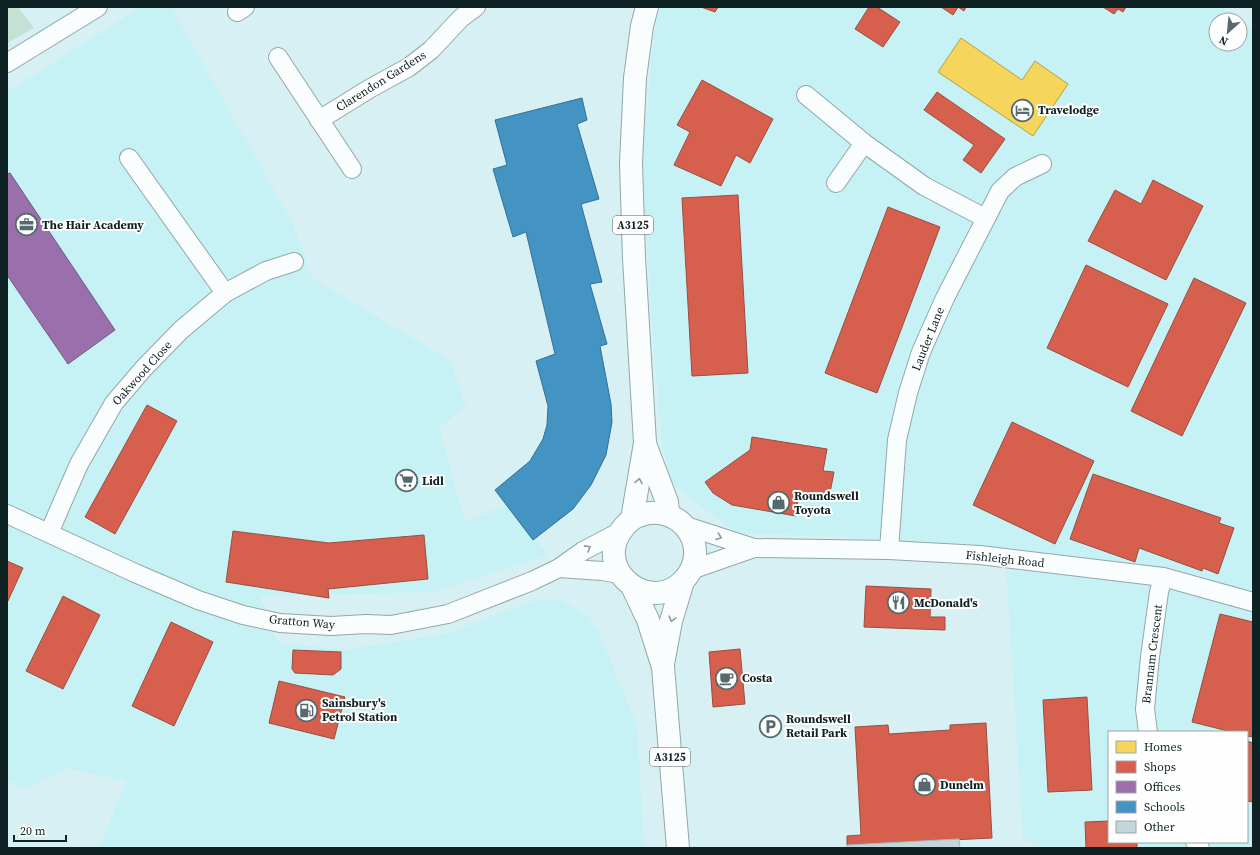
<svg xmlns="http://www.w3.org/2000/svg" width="1260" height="855" font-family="'Source Serif 4',serif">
  <rect width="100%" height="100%" fill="#d6f0f3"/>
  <!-- built -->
  <g fill="#c6f2f5" fill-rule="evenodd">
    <polygon points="141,7 171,7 294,226 312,278 450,360 466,406 439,428 465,522 506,505 548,555 434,592 260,596 278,643 345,650 445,634 533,601 559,599 587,615 600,635 637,726 644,848 98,848 127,781 66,768 25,789 7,780 7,92"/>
    <path d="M660,7H1221L1253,29V848H1044L1023,838L1005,548L850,537L736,533L670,482L661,436L652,323L642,161L653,41ZM1216,20H1240V44H1216ZM1109,732H1247V842H1109Z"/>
  </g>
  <!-- green -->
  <polygon fill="#c3e2d3" points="7,7 18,7 34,28 7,43"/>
  <!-- homes -->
  <polygon fill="#f6d55c" stroke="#b19f4b" points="961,38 1022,80 1035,61 1068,84 1033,136 938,72"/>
  <!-- shops -->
  <g fill="#d6604d" stroke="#9a4d40">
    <polygon points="701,7 718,7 715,12"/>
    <polygon points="869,7 877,7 900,22 883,47 855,29"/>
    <polygon points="941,7 966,7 964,11 958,7 953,15"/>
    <polygon points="1103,7 1126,7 1123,12 1118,9 1114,14"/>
    <polygon points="702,80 773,119 750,163 736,155 721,186 674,165 690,132 677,125"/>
    <polygon points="937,92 1005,139 981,173 963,160 974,145 924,110"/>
    <polygon points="1153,180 1203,206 1166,280 1088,241 1115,190 1141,204"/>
    <polygon points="738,195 748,373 692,376 682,198"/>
    <polygon points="888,207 940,227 877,393 825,373"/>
    <polygon points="1086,265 1168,304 1128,387 1047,348"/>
    <polygon points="1194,278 1246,303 1182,436 1131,411"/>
    <polygon points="147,405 177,421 115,534 85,517"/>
    <polygon points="1012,422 1094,461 1055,544 973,505"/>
    <polygon points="752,437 827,449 823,471 834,472 829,498 799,493 796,516 732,505 713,493 705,482 750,450"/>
    <polygon points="1093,474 1221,518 1219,523 1234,528 1218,574 1203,568 1202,571 1139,548 1135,562 1070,539"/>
    <polygon points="233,531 329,543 424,535 428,579 328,589 329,598 226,582"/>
    <polygon points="7,561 23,568 7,603"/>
    <polygon points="866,586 931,589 930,617 945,617 945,630 864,627"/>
    <polygon points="63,596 100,615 63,689 26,671"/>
    <polygon points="1220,614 1253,622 1253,737 1247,736 1247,732 1232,732 1192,722"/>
    <polygon points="171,622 213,642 174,726 132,706"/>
    <polygon points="740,649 745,704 713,707 709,652"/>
    <polygon points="293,650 341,652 341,669 333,675 295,673 292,669"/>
    <polygon points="279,681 345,697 334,739 269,723"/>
    <polygon points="1087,697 1092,790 1048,792 1043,700"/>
    <polygon points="986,723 992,838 847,845 847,836 861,835 855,727 888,725 889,734 950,730 950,725"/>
    <polygon points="1247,741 1253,743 1253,802 1247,801"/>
    <polygon points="1109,821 1109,842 1137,842 1137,848 1086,848 1085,822"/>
  </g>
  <!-- offices -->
  <polygon fill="#9970ab" stroke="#705982" points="10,173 115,330 68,364 7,275 7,174"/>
  <!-- schools -->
  <polygon fill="#4393c3" stroke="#337193" points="582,98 587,120 577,124 599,199 581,204 602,282 590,284 607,344 600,346 611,404 612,422 606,455 591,485 573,509 533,540 495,490 530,461 543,439 547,425 548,406 536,361 555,354 526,232 513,237 493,169 507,165 495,120"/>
  <!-- building -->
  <polygon fill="#c3d6dc" stroke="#a9bcc1" points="959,839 960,848 847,848 847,845"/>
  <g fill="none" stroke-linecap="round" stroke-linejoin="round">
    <defs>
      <g id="minor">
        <polyline points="237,12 245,7"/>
        <polyline points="278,57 352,169"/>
        <polyline points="7,63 98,7"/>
        <polyline points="806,95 864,143 924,186 985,218"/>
        <polyline points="319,120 369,89 409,67 431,50 461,18 476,7"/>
        <polyline points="129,158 225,293"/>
        <polyline points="836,183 864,143"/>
        <polyline points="7,514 135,573 198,600 243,615 280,623 331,626 366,624 391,625 448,614 532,581 559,568 583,551 619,532"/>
        <polyline points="683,525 754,548 889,550 980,555 1163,577 1253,602"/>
        <polyline points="49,533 79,464 114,403 144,368 181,330 225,293 266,271 294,262"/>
        <polyline points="889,550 897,440 908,393 921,352 945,298 1000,191 1015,177 1042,164"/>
        <polyline points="559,568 602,571 620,574"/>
        <polyline points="691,570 754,548"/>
        <polyline points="1148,732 1145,709 1150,657 1159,592 1163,577"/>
        <polyline points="1195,842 1200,848"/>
      </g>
      <g id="primary">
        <polyline points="645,444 667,502 668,514"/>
        <path d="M632,519C676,495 716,547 683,581C647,618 582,561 632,519L645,443L634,258L631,163L635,78L642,26L647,7"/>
        <polyline points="632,586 648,620 663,667 678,848"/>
        <polyline points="663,664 671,621 683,581"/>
      </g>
    </defs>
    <!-- minor casing -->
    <use href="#minor" stroke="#93a7a9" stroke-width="20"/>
    <!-- primary casing -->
    <use href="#primary" stroke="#93a7a9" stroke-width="24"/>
    <!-- minor -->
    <use href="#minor" stroke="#f9fdfd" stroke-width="18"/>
    <!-- primary -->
    <use href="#primary" stroke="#f9fdfd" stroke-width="22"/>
  </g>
  <!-- one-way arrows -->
  <defs><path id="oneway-chevron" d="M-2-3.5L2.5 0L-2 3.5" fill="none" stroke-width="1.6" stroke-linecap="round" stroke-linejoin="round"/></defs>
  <g stroke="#909a9b">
    <use href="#oneway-chevron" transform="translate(639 481) rotate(-80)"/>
    <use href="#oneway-chevron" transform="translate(719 537) rotate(20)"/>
    <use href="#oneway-chevron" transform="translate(588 548) rotate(-29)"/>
    <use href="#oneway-chevron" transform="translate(672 619) rotate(105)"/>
  </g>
  <!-- icons -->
  <defs>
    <symbol id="hotel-ring" viewBox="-11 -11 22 22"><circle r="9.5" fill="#fefefe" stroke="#556a6c" stroke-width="1.5"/><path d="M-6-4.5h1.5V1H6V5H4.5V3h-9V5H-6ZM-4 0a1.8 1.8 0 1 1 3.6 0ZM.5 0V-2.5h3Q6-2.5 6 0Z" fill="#556a6c"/></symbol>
    <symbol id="office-ring" viewBox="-11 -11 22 22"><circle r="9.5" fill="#fefefe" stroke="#556a6c" stroke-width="1.5"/><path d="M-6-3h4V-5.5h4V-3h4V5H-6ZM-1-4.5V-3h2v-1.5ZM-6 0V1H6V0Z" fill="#556a6c"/></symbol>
    <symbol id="supermarket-ring" viewBox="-11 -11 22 22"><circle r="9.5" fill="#fefefe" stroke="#556a6c" stroke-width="1.5"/><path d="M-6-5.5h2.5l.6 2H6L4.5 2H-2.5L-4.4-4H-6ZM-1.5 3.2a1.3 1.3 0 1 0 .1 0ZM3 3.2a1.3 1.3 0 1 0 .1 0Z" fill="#556a6c"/></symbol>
    <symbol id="shop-ring" viewBox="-11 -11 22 22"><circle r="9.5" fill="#fefefe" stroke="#556a6c" stroke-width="1.5"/><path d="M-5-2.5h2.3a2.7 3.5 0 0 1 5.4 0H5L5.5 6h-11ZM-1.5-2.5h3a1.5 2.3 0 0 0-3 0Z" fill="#556a6c"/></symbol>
    <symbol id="restaurant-ring" viewBox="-11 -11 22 22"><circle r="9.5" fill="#fefefe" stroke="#556a6c" stroke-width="1.5"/><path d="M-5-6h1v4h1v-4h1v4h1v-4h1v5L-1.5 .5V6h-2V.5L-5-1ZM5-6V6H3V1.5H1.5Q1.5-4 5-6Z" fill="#556a6c"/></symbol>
    <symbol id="cafe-ring" viewBox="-11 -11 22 22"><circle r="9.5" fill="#fefefe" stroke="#556a6c" stroke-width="1.5"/><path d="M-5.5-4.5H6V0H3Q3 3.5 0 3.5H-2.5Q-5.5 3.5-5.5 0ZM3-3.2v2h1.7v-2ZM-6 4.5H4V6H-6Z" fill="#556a6c"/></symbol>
    <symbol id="fuel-ring" viewBox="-11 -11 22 22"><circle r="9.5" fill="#fefefe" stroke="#556a6c" stroke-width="1.5"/><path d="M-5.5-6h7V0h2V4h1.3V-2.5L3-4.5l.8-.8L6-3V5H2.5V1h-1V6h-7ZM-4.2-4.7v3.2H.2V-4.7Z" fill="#556a6c"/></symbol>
    <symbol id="parking-ring" viewBox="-11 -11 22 22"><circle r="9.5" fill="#fefefe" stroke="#556a6c" stroke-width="1.5"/><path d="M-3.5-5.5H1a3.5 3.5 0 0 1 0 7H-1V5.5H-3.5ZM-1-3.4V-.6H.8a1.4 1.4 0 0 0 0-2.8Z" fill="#556a6c"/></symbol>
  </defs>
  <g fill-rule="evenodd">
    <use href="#hotel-ring" x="1010" y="98" width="25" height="25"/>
    <use href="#office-ring" x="14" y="212" width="25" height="25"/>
    <use href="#supermarket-ring" x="394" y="468" width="25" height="25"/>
    <use href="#shop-ring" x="766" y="490" width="25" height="25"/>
    <use href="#restaurant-ring" x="886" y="590" width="25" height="25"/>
    <use href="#cafe-ring" x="714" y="666" width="25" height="25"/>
    <use href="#fuel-ring" x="294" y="698" width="25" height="25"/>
    <use href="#parking-ring" x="758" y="714" width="25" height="25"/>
    <use href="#shop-ring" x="912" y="772" width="25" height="25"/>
  </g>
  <g text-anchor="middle" stroke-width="4" stroke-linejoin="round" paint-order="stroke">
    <!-- shield labels -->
    <g fill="#fefefe" stroke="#576465" stroke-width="1">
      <rect x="613" y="216" width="40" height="18" rx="3"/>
      <rect x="650" y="748" width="40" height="18" rx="3"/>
    </g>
    <g font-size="11" font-weight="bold" fill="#0f2223">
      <text x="633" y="229">A3125</text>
      <text x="670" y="761">A3125</text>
    </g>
    <!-- street labels -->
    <g font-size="12" fill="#0f2223" stroke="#fefefe">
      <text transform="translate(381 81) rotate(-32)" y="4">Clarendon Gardens</text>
      <text transform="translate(928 339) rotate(-68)" y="4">Lauder Lane</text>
      <text transform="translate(142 373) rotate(-48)" y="4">Oakwood Close</text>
      <text transform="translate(1005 559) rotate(6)" y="4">Fishleigh Road</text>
      <text transform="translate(302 622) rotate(5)" y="4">Gratton Way</text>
      <text transform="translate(1152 654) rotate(-83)" y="4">Brannam Crescent</text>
    </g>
    <!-- poi labels -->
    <g font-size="12" font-weight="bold" fill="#0f2223" stroke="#fefefe" text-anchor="start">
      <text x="1038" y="114">Travelodge</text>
      <text x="42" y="229">The Hair Academy</text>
      <text x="422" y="485">Lidl</text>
      <text x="794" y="500">Roundswell<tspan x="794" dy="14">Toyota</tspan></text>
      <text x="914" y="607">McDonald's</text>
      <text x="742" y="682">Costa</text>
      <text x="322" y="707">Sainsbury's<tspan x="322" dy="14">Petrol Station</tspan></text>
      <text x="786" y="723">Roundswell<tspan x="786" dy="14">Retail Park</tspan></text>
      <text x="940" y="789">Dunelm</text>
    </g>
  </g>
  <!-- border -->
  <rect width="1260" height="855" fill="none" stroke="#0f2223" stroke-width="16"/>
  <!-- legend -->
  <rect x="1108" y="731" width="140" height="112" fill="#fefefe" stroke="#9ea6a6"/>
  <rect x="1116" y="741" width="20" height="12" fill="#f6d55c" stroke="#9ea6a6"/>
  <text x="1144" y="751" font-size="12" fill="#0f2223">Homes</text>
  <rect x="1116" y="761" width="20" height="12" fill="#d6604d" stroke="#9ea6a6"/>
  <text x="1144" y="771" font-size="12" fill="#0f2223">Shops</text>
  <rect x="1116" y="781" width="20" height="12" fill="#9970ab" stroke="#9ea6a6"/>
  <text x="1144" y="791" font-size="12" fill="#0f2223">Offices</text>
  <rect x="1116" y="801" width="20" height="12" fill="#4393c3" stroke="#9ea6a6"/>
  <text x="1144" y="811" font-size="12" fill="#0f2223">Schools</text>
  <rect x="1116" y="821" width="20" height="12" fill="#c3d6dc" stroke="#9ea6a6"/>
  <text x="1144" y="831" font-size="12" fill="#0f2223">Other</text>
  <!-- north arrow -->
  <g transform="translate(1228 32) rotate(207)"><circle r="19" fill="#fefefe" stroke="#9ea6a6"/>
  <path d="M0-3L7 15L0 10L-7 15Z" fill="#556a6c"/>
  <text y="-6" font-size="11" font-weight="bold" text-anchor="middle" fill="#0f2223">N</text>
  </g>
  <!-- scale -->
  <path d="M14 835v6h52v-6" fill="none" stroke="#0f2223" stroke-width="2"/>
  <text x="20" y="835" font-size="12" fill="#0f2223" stroke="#fefefe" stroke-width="3" paint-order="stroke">20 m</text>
</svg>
